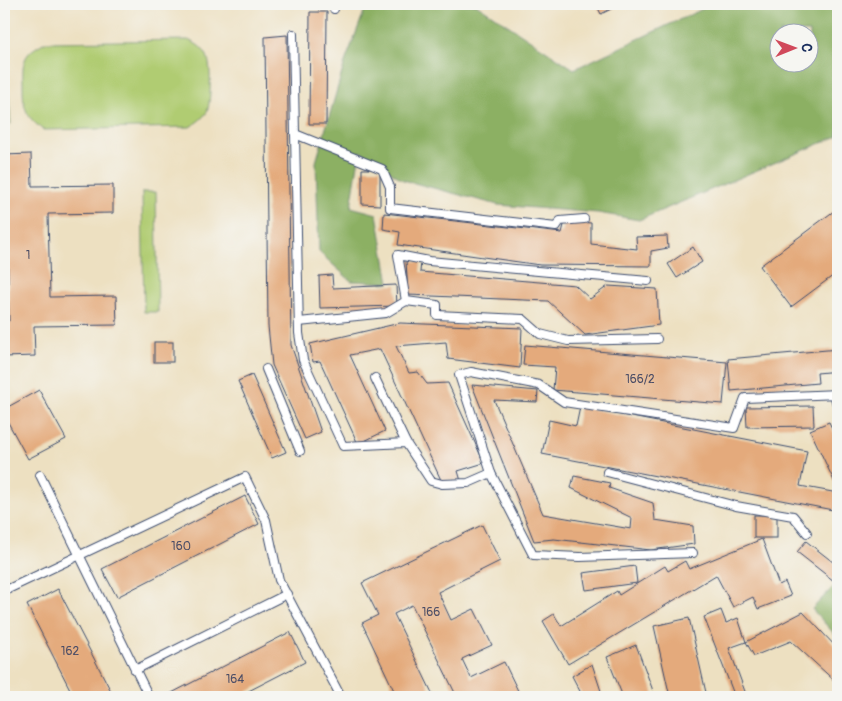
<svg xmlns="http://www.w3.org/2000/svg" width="842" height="701" font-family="Pangolin,sans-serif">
  <rect width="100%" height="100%" fill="#f6f6f2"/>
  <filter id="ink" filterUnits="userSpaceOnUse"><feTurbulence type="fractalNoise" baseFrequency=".02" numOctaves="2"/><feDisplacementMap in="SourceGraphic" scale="10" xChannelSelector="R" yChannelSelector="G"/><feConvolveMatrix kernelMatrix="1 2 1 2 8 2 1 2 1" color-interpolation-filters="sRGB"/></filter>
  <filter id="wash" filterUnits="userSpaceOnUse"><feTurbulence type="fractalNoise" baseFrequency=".0096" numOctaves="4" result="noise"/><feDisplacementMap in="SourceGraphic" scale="20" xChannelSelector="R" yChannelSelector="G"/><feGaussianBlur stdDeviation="1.12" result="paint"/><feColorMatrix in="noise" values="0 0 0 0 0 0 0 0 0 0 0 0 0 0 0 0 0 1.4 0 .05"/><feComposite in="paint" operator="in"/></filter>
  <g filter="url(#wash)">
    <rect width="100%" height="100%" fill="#ede0c1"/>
    <!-- green -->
    <g fill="#b0cc72" stroke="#667e68">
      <polygon points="4,36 11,124 4,124"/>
      <path d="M188,40C195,43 202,47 206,54C212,62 211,102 207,112C203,118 196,123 190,127L43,130C24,115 23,106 23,83C23,76 22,67 25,60C28,51 37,47 45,42Z"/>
      <polygon points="142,192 156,192 158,312 144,312"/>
    </g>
    <!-- forest -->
    <g fill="#8cb064" stroke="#547061" fill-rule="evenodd">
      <path d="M367,4H476L574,69L713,4H838V136L639,220L598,213L498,205L403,180L360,151L351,207L377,214L389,283L351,281L319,252L316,162L345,62ZM780,32H810V62H780Z"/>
      <polygon points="838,582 838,638 812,609"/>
    </g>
    <g id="blocks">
      <!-- building -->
      <g fill="#e4aa7c">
        <polygon points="596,4 621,4 601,14"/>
        <polygon points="310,12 327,12 326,124 309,124"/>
        <polygon points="287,35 291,345 321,432 305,439 272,365 268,326 265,37"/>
        <polygon points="31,154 32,186 113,185 113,213 48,214 50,297 116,296 117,325 34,326 35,356 4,357 4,321 9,321 6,192 4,192 4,155"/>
        <polygon points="362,169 380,169 380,205 362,204"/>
        <polygon points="838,208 838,272 791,307 760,266"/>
        <polygon points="384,213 562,233 565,221 591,223 591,244 637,249 636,237 667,236 668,248 651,251 651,266 540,265 398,245 400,232 383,229"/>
        <polygon points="693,247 702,262 677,278 668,264"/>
        <polygon points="406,260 421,262 420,272 575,285 590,299 608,286 657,289 659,325 585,335 548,301 408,295"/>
        <polygon points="332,275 333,288 396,285 397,306 320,308 319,276"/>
        <polygon points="400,323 522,328 520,368 448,359 446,342 396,346 409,373 418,372 427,384 448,383 484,463 458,471 461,481 441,480 380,349 350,355 385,431 358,444 320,361 313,362 310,344"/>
        <rect x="154" y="342" width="19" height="20"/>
        <polygon points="525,345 727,362 723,404 553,390 555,367 523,365"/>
        <polygon points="838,349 838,371 817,373 818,383 731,391 728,359"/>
        <polygon points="252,375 286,452 272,458 238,381"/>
        <polygon points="472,385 538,391 537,402 494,400 543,514 631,529 632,518 571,488 574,476 610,483 609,488 653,503 655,520 693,526 694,544 651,550 554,539 534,541"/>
        <polygon points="39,390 66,439 28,459 4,415 4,409"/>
        <polygon points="813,406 814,426 747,427 746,407"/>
        <polygon points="580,407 807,451 800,486 838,493 838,511 542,454 549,420 576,426"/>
        <polygon points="829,422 838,441 838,481 835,483 810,430"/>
        <polygon points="245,496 259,524 117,597 102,569"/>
        <rect x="754" y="515" width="23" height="23"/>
        <polygon points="482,525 500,561 438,592 451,620 474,609 492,645 462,659 471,678 504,662 521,697 457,697 412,605 394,614 434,697 397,697 362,623 378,615 362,583"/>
        <polygon points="762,539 779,585 785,582 791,596 758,609 753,597 733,607 716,575 568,664 543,621 554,614 561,626 617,591 619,595 665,566 668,571 685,561 689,569"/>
        <polygon points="806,541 838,566 838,575 834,581 797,552"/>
        <polygon points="635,566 637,583 586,590 583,573"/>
        <polygon points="58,589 114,697 74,697 27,605"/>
        <polygon points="721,610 726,623 738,618 746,642 729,648 747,697 735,697 704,617"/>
        <polygon points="803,612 838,649 838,684 791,641 754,656 746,642"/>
        <polygon points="689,618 707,697 670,697 654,626"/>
        <polygon points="290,632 305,662 237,697 164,697"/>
        <polygon points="636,645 652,688 654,697 623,697 607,657"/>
        <polygon points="592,664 603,697 583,697 572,676"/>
      </g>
    </g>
  </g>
  <g filter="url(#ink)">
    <use href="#blocks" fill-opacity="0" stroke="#3a4a6d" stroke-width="1"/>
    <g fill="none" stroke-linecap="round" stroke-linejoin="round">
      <defs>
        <g id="service">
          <polyline points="334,9 335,4"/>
          <polyline points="293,34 299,333 303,360 343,446 406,443 431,481 442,484 468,483 491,473"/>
          <polyline points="295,134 382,169 390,187 390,208 556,227 560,221 584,219"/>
          <polyline points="648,281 429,261 398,255 406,301 437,305 437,315 523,319 540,334 568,341 657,339"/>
          <polyline points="299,322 386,313 406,301"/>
          <polyline points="266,369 300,451"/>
          <polyline points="375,378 406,443"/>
          <polyline points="834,394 838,408"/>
          <polyline points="607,472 736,506 793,516 807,533"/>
          <polyline points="40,475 149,697"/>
          <polyline points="693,553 580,557 533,555 491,473 459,375 471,372 539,385 564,402 734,428 745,398 838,394"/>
          <polyline points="4,591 245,477 266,520 279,580 341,697"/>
          <polyline points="135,670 287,594"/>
        </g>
      </defs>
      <!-- service casing -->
      <use href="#service" stroke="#3a4a6d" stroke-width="10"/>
      <!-- service -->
      <use href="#service" stroke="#fff" stroke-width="8"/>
    </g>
  </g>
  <g text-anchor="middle" stroke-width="4" stroke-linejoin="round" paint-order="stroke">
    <!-- number labels -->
    <g font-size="12" fill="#4d4e66">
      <text x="28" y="259">1</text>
      <text x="640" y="383">166/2</text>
      <text x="181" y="550">160</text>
      <text x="431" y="616">166</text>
      <text x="70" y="655">162</text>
      <text x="235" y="683">164</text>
    </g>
  </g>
  <!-- margin -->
  <rect width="842" height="701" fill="none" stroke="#f6f6f2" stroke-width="20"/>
  <!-- north arrow -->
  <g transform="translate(794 48) rotate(89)"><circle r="24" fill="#f6f6f2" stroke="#9ea6b7"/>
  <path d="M0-4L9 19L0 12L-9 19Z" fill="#d1495b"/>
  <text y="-8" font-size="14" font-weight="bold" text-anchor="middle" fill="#1b2f5e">С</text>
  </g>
</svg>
